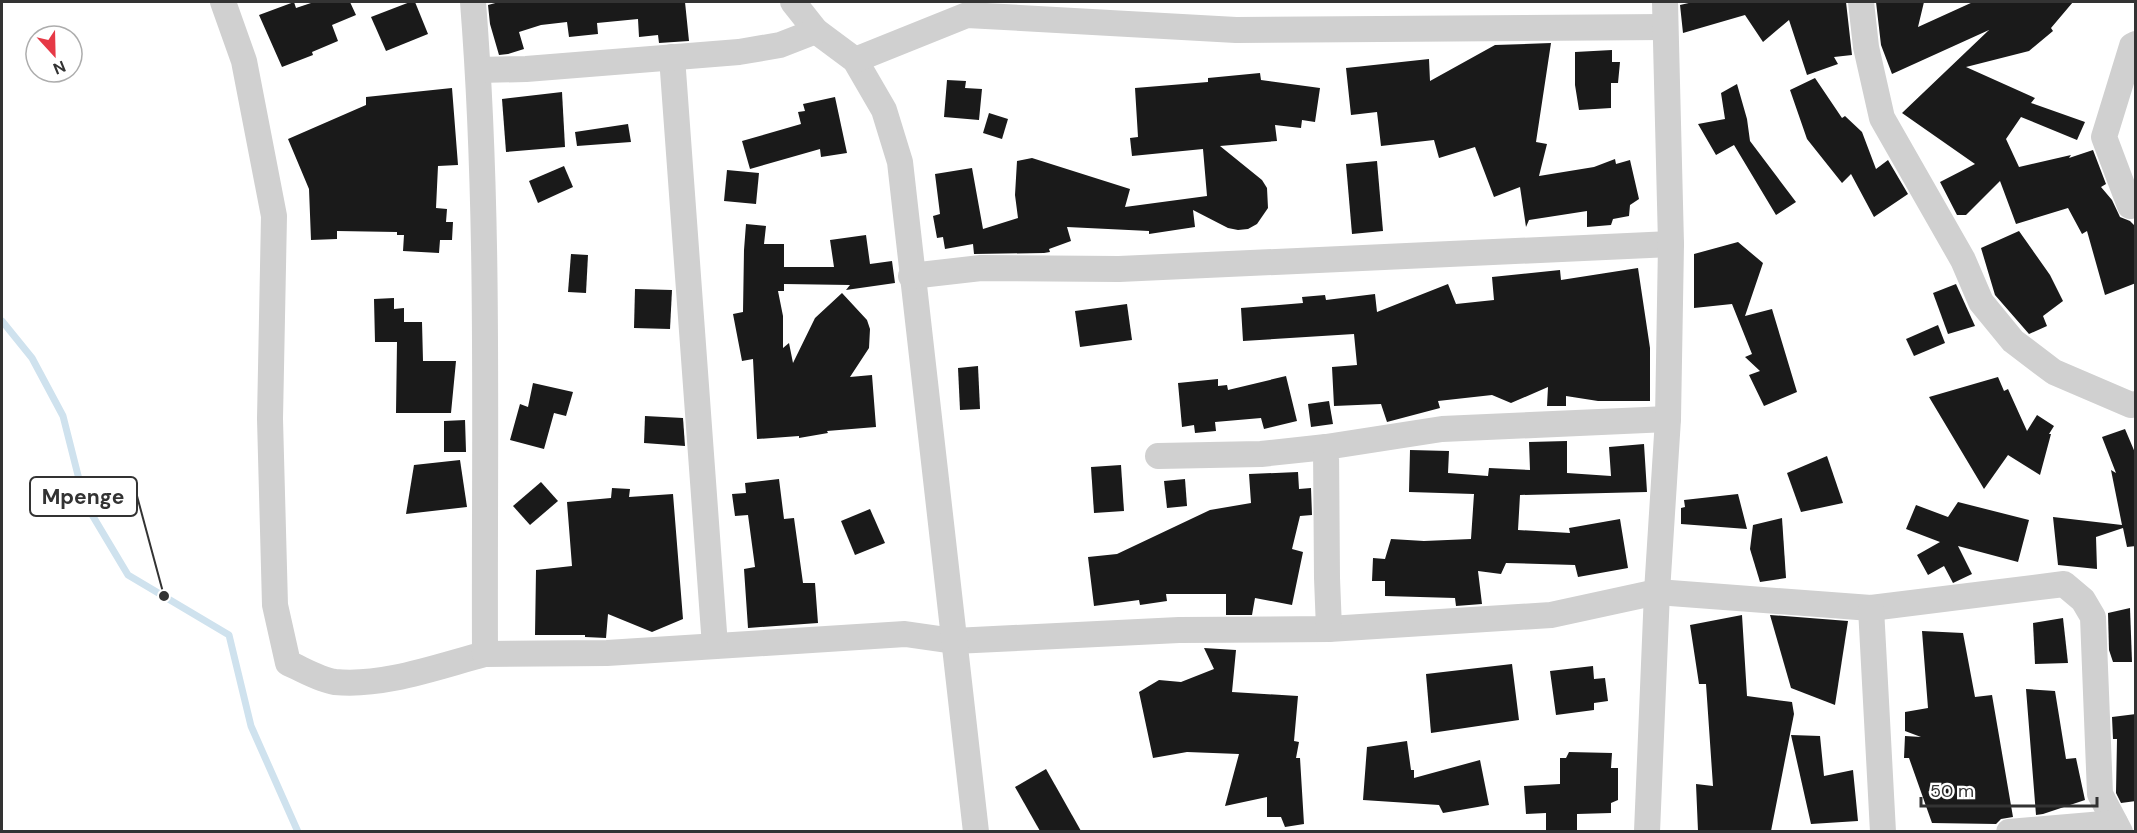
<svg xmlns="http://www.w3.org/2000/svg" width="2137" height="833" font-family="'DM Sans',sans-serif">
  <rect width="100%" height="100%" fill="#fff"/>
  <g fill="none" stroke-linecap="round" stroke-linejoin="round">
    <!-- stream -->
    <polyline stroke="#cfe2ee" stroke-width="7" points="2,321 32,358 63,416 85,503 128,575 229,635 251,726 298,832"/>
  </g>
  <!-- building -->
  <g fill="#1a1a1a">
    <polygon points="294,2 296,8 314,2 350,2 356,15 332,25 338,41 312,52 313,55 282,67 259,15"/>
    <polygon points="410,2 415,2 428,34 386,51 371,17"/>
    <polygon points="499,2 685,2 689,41 659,43 658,35 639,37 638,19 597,23 598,34 569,37 567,22 541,25 519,32 524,49 508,54 499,55 490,24 488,5"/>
    <polygon points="1693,2 1846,2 1852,55 1834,57 1838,64 1807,75 1789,20 1763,42 1745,15 1683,33 1680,5"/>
    <polygon points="1876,2 1924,2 1918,27 1973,2 2073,2 2051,28 2053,31 2029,51 1966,67 2035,98 2031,103 2085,122 2077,140 2021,117 2006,139 2019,167 2071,155 2069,158 2093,150 2106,184 2101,187 2112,200 2120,217 2130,221 2136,227 2136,283 2105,295 2087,231 2082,234 2068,208 2016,224 2000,181 1966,215 1957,215 1940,182 1975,164 1902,113 1989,30 1892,74 1881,45"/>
    <polygon points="1551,43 1536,142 1547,144 1539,176 1594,167 1615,159 1616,164 1630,160 1639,199 1630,205 1629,216 1613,219 1611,225 1587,227 1587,211 1529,220 1526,227 1520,187 1494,197 1475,147 1439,158 1434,140 1381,146 1377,112 1351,115 1346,68 1429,59 1430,81 1495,45"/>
    <polygon points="1612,50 1612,62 1620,62 1618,83 1611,83 1611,108 1579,110 1575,85 1575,52"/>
    <polygon points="1260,73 1261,80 1320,88 1315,122 1302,120 1301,128 1275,125 1277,141 1220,146 1262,180 1267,188 1268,208 1257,224 1248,229 1238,230 1228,228 1193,210 1195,227 1149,234 1149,231 1067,227 1071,241 1049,249 1050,252 1044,253 974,254 973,244 945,249 943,237 937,238 933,216 940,214 935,174 972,168 983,229 1018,218 1015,195 1017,161 1032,158 1130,189 1125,207 1207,196 1203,149 1132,156 1130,138 1138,137 1135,88 1208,82 1208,78"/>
    <polygon points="1815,78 1842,118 1845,116 1862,132 1876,169 1888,160 1908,194 1874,217 1851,174 1842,183 1807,139 1790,90"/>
    <polygon points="947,80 966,81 965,88 982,89 979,120 944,117"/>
    <polygon points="1737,84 1747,119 1750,141 1796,202 1776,215 1734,145 1716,155 1698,124 1725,119 1721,93"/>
    <polygon points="452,88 458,165 438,166 436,208 447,209 446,222 453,222 452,240 440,240 439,253 403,251 404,235 397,235 397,232 337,231 337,239 311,240 309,189 288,139 366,105 366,97"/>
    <polygon points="562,92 565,147 506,152 502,99"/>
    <polygon points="835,97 847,153 821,157 820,149 750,169 742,141 801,124 798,112 805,111 803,104"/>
    <polygon points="989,113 1008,119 1002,139 983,133"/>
    <polygon points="628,124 631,142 577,146 575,132"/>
    <polygon points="1377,161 1383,231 1352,234 1346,164"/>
    <polygon points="564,166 573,187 538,203 529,181"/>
    <polygon points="727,170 759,173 756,204 724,201"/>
    <polygon points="746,224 766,226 764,244 784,244 784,267 834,267 830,240 866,235 870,264 892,261 895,283 846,290 850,285 784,284 784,291 778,291 783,316 783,348 789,343 793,363 815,318 842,293 867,320 870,329 869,348 850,377 872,375 876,427 827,431 828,433 799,438 799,436 757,439 753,359 742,361 733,314 743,312 744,250"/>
    <polygon points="2019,231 2050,275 2063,301 2043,316 2047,326 2029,334 1995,295 1981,248"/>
    <polygon points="1738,242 1763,263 1745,316 1772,309 1797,392 1764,406 1749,375 1760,371 1745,357 1752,354 1732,304 1694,308 1694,254"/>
    <polygon points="571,254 588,255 586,293 568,292"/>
    <polygon points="1638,268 1650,348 1650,401 1598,401 1566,396 1566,406 1547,406 1548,387 1511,403 1492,395 1438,401 1440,408 1387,422 1381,404 1334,406 1332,367 1357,365 1354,334 1243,341 1241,308 1303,303 1302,297 1325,295 1326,300 1375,294 1377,312 1448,284 1456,304 1494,300 1492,277 1560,270 1561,280"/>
    <polygon points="1956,284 1975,326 1948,334 1933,293"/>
    <polygon points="635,289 672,290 670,329 634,328"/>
    <polygon points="394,298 394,309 404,308 404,322 422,322 423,361 456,361 451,413 396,413 397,342 375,342 374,299"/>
    <polygon points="1127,304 1132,340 1080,347 1075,311"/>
    <polygon points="1938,325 1945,343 1914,356 1906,339"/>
    <polygon points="978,366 980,409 960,410 958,368"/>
    <polygon points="1286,376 1297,421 1264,429 1261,418 1215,422 1216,431 1195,433 1194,425 1182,427 1178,383 1218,379 1218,386 1227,385 1228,390"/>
    <polygon points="1998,377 2004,391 2008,389 2027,431 2037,415 2054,426 2049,434 2051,434 2040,475 2008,455 1984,489 1929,397"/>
    <polygon points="533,383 573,392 566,416 554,413 544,449 510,440 520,404 528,407"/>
    <polygon points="1329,401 1333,424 1311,427 1308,404"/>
    <polygon points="645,416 683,418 685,446 644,443"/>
    <polygon points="465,420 466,452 444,452 444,421"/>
    <polygon points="2125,429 2136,455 2136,546 2127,547 2123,528 2096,537 2097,569 2058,565 2053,517 2122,525 2111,470 2116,473 2102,437"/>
    <polygon points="1567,441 1567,473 1611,476 1609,447 1644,444 1647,492 1520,495 1518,530 1570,533 1569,528 1620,519 1628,568 1578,577 1575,565 1506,563 1501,574 1478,571 1482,604 1456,606 1455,598 1385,596 1385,581 1372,581 1373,558 1385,559 1391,539 1424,541 1471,539 1474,494 1409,492 1410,450 1449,451 1448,473 1488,476 1489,468 1530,470 1529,442"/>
    <polygon points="1827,456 1843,503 1801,512 1787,473"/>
    <polygon points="460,460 467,507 406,514 414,465"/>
    <polygon points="1121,465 1124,511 1094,513 1091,467"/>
    <polygon points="1298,472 1299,489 1311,488 1312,515 1300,516 1292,549 1303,552 1292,605 1255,598 1252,615 1226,615 1226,594 1166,594 1167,601 1140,605 1139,600 1094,606 1088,557 1117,554 1210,510 1251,503 1249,474"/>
    <polygon points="779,479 784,519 794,518 803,583 815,583 818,623 748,628 744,569 755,567 748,515 735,516 732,494 746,493 745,483"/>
    <polygon points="1185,479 1187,506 1167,508 1164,481"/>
    <polygon points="541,482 558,501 530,525 513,506"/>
    <polygon points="612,488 630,489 629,497 673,494 683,619 652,632 608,614 606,638 585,637 585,635 535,635 536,570 572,566 567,502 611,498"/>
    <polygon points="1738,494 1747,529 1681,524 1681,508 1685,507 1684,500"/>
    <polygon points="1958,502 2029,520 2018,562 1958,546 1972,574 1953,583 1944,566 1928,575 1917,555 1940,542 1906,529 1916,505 1948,517"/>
    <polygon points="870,509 885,543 855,555 841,521"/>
    <polygon points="1782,518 1786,578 1760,582 1750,549 1753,525"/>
    <polygon points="2130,608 2132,662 2113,662 2109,650 2108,613"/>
    <polygon points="1742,615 1747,696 1792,702 1794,714 1771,831 1698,831 1696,784 1713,786 1706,684 1699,684 1690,625"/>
    <polygon points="1770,615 1848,621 1835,705 1791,688"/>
    <polygon points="2063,618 2068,663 2035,664 2033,623"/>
    <polygon points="1922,631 1963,633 1975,697 1992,695 2013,817 2001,819 1996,824 1932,823 1909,758 1904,758 1905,736 1921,737 1905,731 1905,712 1928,708"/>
    <polygon points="1204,648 1236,650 1232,692 1298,696 1294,741 1299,742 1296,758 1300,758 1304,824 1285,827 1281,817 1267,817 1267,797 1225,806 1239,754 1187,752 1153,758 1139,692 1159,680 1181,682 1214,669"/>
    <polygon points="1512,664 1519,720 1431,733 1426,674"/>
    <polygon points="1593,666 1594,679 1605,678 1608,701 1594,703 1594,710 1556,715 1550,671"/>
    <polygon points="2026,689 2055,691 2066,759 2076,758 2085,800 2043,814 2036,815"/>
    <polygon points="2136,714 2136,801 2121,803 2116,793 2117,739 2113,739 2112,717"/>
    <polygon points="1791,735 1820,736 1824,776 1853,770 1858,821 1811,824"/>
    <polygon points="1407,741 1411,770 1414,770 1414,778 1480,760 1489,805 1443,813 1439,805 1363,800 1367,747"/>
    <polygon points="1569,752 1612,753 1611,768 1618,768 1618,800 1611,803 1611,813 1577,814 1577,831 1546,831 1546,813 1526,814 1524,786 1560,784 1560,758 1566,758"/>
    <polygon points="1046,769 1081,831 1040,831 1015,787"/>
  </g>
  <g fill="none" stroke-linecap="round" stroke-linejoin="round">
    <!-- street -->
    <g stroke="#d0d0d0" stroke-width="26">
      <path d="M223,2L244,61L274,216L270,419L275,605L288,663C302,669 320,680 335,682C383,687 439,666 485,654"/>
      <path d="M473,2C490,218 484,437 485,654L607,653L905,634L954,641L1179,630L1329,629L1551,615L1657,592L1871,608L2064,584L2083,600L2093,617L2100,794L2120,832"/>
      <polyline points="793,2 816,31 855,60 884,110 900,162 976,832"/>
      <polyline points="1861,2 1866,47 1882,118 1963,260 1981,302 2013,341 2054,372 2131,405 2136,404"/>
      <polyline points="672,57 715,646"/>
      <polyline points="855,60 967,15 1236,30 1665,27"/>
      <polyline points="478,70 526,69 739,52 780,45 816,31"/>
      <polyline points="2130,206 2104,137 2132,46 2136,44"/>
      <polyline points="911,276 981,268 1119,269 1671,244"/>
      <polyline points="1158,456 1261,454 1326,447"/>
      <polyline points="1871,608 1883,832"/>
      <polyline points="1329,629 1327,578 1326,447 1442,429 1668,419"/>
      <polyline points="1647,832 1657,592 1668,419 1671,244 1665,2"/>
      <polyline points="2009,832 2115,823"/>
    </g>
  </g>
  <!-- callouts -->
  <path fill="none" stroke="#333" stroke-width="2" d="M164 596L137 496"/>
  <circle fill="#333" stroke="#fff" stroke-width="2" cx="164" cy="596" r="6"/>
  <rect fill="#fff" stroke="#333" stroke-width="2" x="30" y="477" width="107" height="39" rx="6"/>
  <g font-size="21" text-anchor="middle" font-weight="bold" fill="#333">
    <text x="83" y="504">Mpenge</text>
  </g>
  <!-- border -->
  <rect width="2137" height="833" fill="none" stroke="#333333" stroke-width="6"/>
  <!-- north arrow -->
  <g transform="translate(54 54) rotate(158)"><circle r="28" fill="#ffffff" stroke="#adadad" stroke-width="1.5"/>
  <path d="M0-4.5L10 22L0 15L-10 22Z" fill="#e63946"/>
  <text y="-9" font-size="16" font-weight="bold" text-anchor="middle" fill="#333333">N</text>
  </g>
  <!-- scale -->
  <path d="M1921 797v9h176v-9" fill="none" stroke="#333333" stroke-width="3"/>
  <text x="1930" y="797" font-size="18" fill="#333333" stroke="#ffffff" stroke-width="4.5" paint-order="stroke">50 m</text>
</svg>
